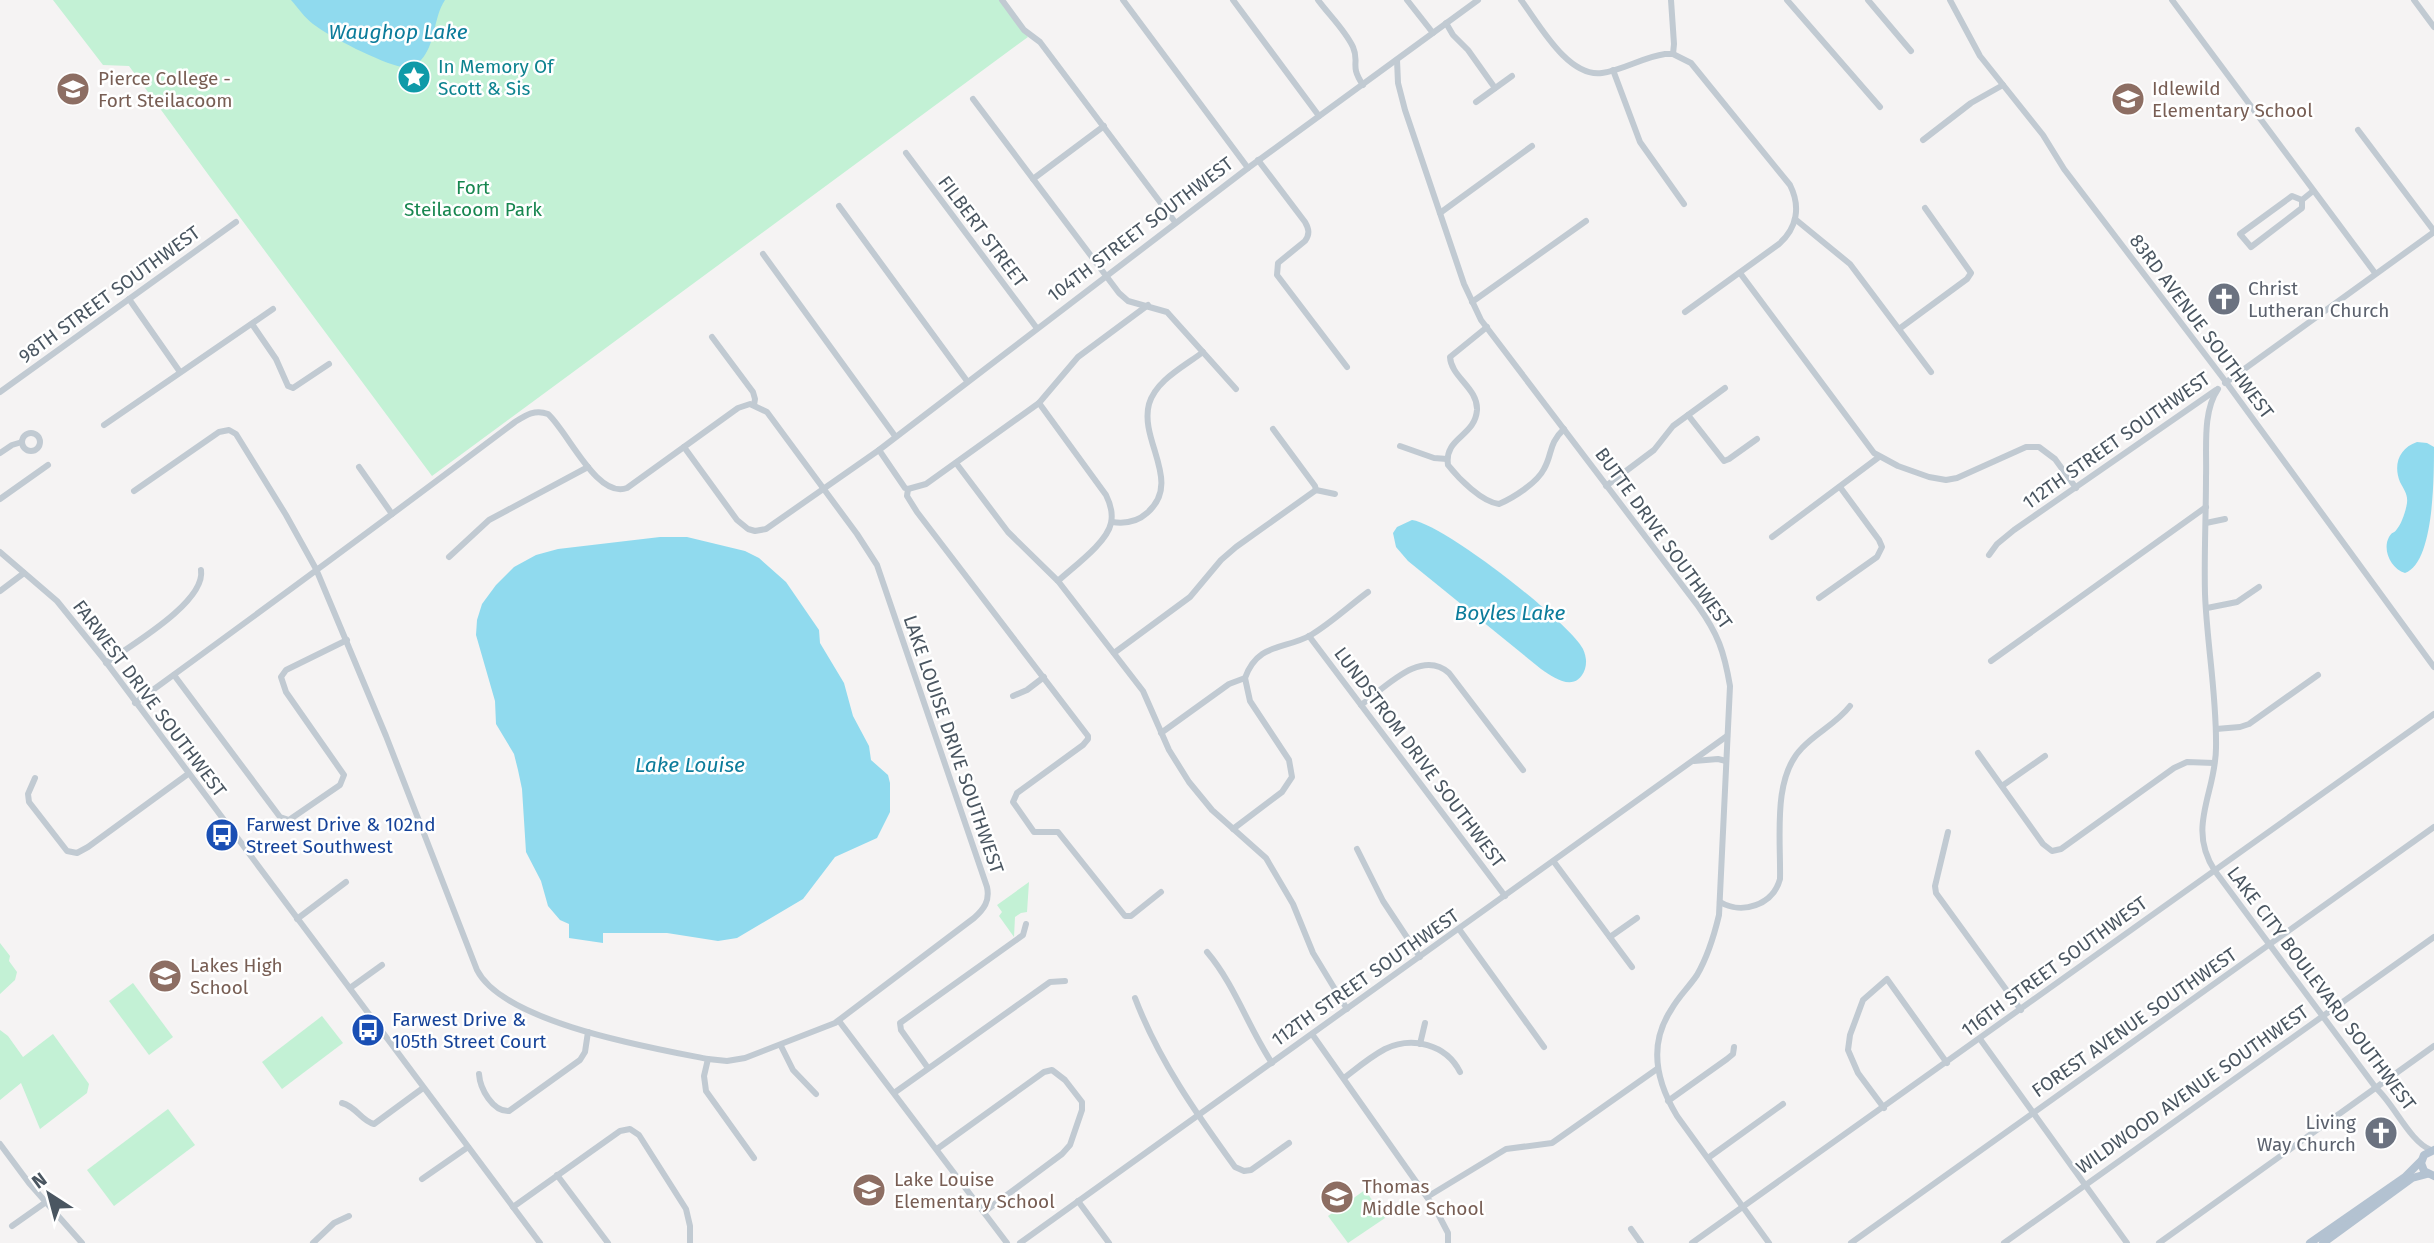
<svg xmlns="http://www.w3.org/2000/svg" width="2434" height="1243" font-family="'Fira Sans',sans-serif">
  <rect width="100%" height="100%" fill="#f5f3f3"/>
  <!-- green -->
  <g fill="#c3f1d5">
    <polygon points="53,0 1002,0 1028,37 432,476 210,177 129,66 103,65"/>
    <polygon points="1029,882 1027,912 1021,913 1015,917 1014,937 999,916 1002,912 997,905"/>
    <polygon points="0,943 10,956 9,961 17,972 15,980 0,994"/>
    <polygon points="133,983 173,1037 149,1055 109,1001"/>
    <polygon points="322,1016 343,1043 282,1089 262,1062"/>
    <polygon points="0,1030 8,1036 23,1057 53,1034 89,1084 87,1093 40,1129 21,1083 0,1100"/>
    <polygon points="168,1109 195,1145 114,1206 87,1170"/>
    <polygon points="1365,1190 1385,1218 1348,1243 1328,1216"/>
  </g>
  <!-- water -->
  <g fill="#90daee">
    <path d="M291,0H445C433,18 436,44 421,60C416,65 409,68 402,67C381,63 330,37 313,24C305,18 298,8 291,0Z"/>
    <path d="M2417,442L2427,443L2434,447C2434,478 2434,563 2405,573C2391,569 2382,550 2389,537C2393,530 2393,535 2397,529C2402,523 2406,510 2407,503C2408,494 2404,490 2400,482C2393,465 2399,448 2417,442Z"/>
    <path d="M1412,520C1443,524 1567,620 1583,649C1586,656 1587,662 1585,669C1576,693 1555,679 1541,669L1408,561L1396,547L1393,533L1397,527Z"/>
    <polygon points="660,537 687,537 745,551 759,558 786,582 819,630 820,643 844,683 853,716 869,746 871,760 888,775 890,783 890,812 877,838 835,857 803,899 737,938 718,941 667,933 603,933 603,943 569,938 569,924 560,920 548,906 541,881 526,852 522,789 518,770 514,754 496,724 495,701 476,635 477,620 482,604 496,585 514,567 536,555 558,549"/>
  </g>
  <g fill="none" stroke-linecap="round" stroke-linejoin="round">
    <!-- minor -->
    <g stroke="#c1cad2" stroke-width="6">
      <polyline points="1002,0 1024,30 1040,42 1175,222"/>
      <polyline points="1123,0 1248,168"/>
      <polyline points="1233,0 1319,116"/>
      <path d="M1318,0C1329,15 1345,30 1353,47C1360,63 1349,65 1363,85"/>
      <polyline points="1407,0 1433,33"/>
      <path d="M1521,0C1539,24 1568,78 1602,73C1624,70 1643,57 1665,54H1673L1691,63L1790,185C1801,207 1797,228 1779,244L1685,312"/>
      <polyline points="1671,0 1674,44 1673,54"/>
      <polyline points="1787,0 1880,107"/>
      <polyline points="1868,0 1911,51"/>
      <polyline points="1950,0 1980,56 2043,135 2064,169 2226,382 2434,667"/>
      <polyline points="2172,0 2375,273"/>
      <polyline points="2414,0 2434,27"/>
      <polyline points="1446,23 1453,35 1468,50 1495,88"/>
      <path d="M1397,60L1398,83L1405,110L1464,284L1481,320L1698,606C1718,634 1724,651 1730,686L1719,915C1714,936 1708,956 1697,975C1689,987 1678,997 1671,1010C1648,1045 1657,1083 1677,1116L1769,1243"/>
      <polyline points="1613,70 1640,142 1684,204"/>
      <polyline points="973,99 1119,293 1128,301 1167,312 1236,389"/>
      <polyline points="1476,102 1512,76"/>
      <polyline points="2358,130 2434,231"/>
      <polyline points="1923,140 1971,103 2003,85"/>
      <polyline points="906,153 1036,327"/>
      <path d="M1258,160L1305,222C1309,229 1310,234 1305,241L1278,263L1277,275L1347,367"/>
      <polyline points="1033,179 1104,126"/>
      <polyline points="2302,200 2302,208 2251,247 2240,234 2292,196 2302,200 2313,191"/>
      <polyline points="839,206 967,381"/>
      <polyline points="1440,213 1532,146"/>
      <polyline points="1795,219 1850,264 1931,372"/>
      <polyline points="763,254 895,436"/>
      <polyline points="1740,273 1874,453 1898,466 1929,477 1946,480 1957,478 2026,447 2039,447 2055,459 2076,488"/>
      <polyline points="129,299 180,372"/>
      <polyline points="1472,302 1586,221"/>
      <polyline points="252,324 276,359 288,386 293,388 329,364"/>
      <path d="M1487,327L1450,357C1451,377 1478,388 1477,410C1475,437 1444,437 1448,465C1459,479 1482,502 1499,504C1513,498 1537,483 1544,469C1553,453 1548,444 1564,429"/>
      <polyline points="1899,329 1967,279 1971,273 1925,208"/>
      <polyline points="712,337 753,392 755,399 754,405"/>
      <polyline points="2225,383 2434,232"/>
      <path d="M2218,389C2202,412 2207,450 2206,477C2206,516 2204,555 2205,594C2207,645 2217,697 2216,748C2216,793 2186,827 2215,871L2376,1088C2394,1104 2410,1142 2431,1150"/>
      <polyline points="0,392 236,222"/>
      <path d="M1039,403L1106,495C1110,503 1113,514 1111,523C1107,543 1073,567 1058,581"/>
      <polyline points="1688,415 1724,461 1729,459 1757,439"/>
      <polyline points="104,425 273,309"/>
      <polyline points="1273,429 1315,486 1316,490"/>
      <circle cx="31" cy="442" r="9"/>
      <polyline points="1400,446 1434,458 1447,459"/>
      <polyline points="684,447 737,520 748,529 755,531 766,529 879,450 1248,168 1478,0"/>
      <polyline points="879,450 905,488 908,489 907,496 917,512 1088,736 1088,739 1083,745 1017,793 1013,802 1034,832 1058,832 1125,916 1131,916 1161,892"/>
      <polyline points="0,453 12,445 22,442"/>
      <polyline points="956,463 1008,532 1058,581 1143,691 1169,750 1189,782 1212,810 1266,858 1293,904 1313,953 1347,1009"/>
      <polyline points="359,467 392,514"/>
      <polyline points="1606,486 1654,450 1673,426 1725,388"/>
      <polyline points="908,489 926,484 1039,403 1078,357 1148,305"/>
      <path d="M134,491L219,432L229,430L236,434L286,515L316,569L386,736L477,970C504,1023 652,1048 708,1059L727,1061L745,1058L835,1023L974,918C984,909 990,901 987,887L877,565L857,534L767,412L750,404L738,408L627,488C597,499 568,432 548,414C535,409 526,415 515,422C389,517 263,610 135,703"/>
      <polyline points="0,499 48,465"/>
      <path d="M1112,522C1125,524 1137,522 1147,513C1183,482 1139,441 1149,404C1156,380 1185,366 1203,352"/>
      <polyline points="2206,523 2225,519"/>
      <polyline points="1772,537 1879,457"/>
      <polyline points="0,552 57,601 103,658 540,1243"/>
      <polyline points="1989,555 1997,544 2014,530 2216,390"/>
      <polyline points="449,557 489,520 588,467"/>
      <polyline points="0,591 24,573"/>
      <polyline points="1819,598 1877,557 1882,547 1879,540 1840,487"/>
      <polyline points="2207,608 2237,602 2259,587"/>
      <polyline points="1309,636 1505,896"/>
      <polyline points="1114,653 1190,597 1221,560 1236,547 1316,490 1335,494"/>
      <polyline points="1991,661 2206,507"/>
      <path d="M106,663C131,645 206,602 201,570"/>
      <polyline points="174,675 280,817 289,820 340,785 344,775 286,692 281,677 286,670 347,640"/>
      <polyline points="1013,696 1027,690 1044,677"/>
      <path d="M1361,705C1385,688 1421,648 1449,673L1523,770"/>
      <polyline points="2216,729 2240,727 2249,724 2318,675"/>
      <path d="M1161,733L1229,684L1245,678C1258,642 1285,650 1311,635C1331,623 1349,606 1368,592"/>
      <polyline points="1978,753 2043,844 2052,851 2061,849 2174,768 2187,762 2214,763"/>
      <polyline points="1694,761 1718,759 1726,761"/>
      <polyline points="35,778 28,794 29,802 67,851 77,853 88,847 188,774"/>
      <polyline points="2002,786 2045,756"/>
      <polyline points="1233,829 1282,792 1292,777 1289,760 1250,701 1245,678"/>
      <polyline points="1948,832 1935,886 1936,893 2021,1010"/>
      <polyline points="1357,849 1383,901 1420,957"/>
      <polyline points="1554,862 1632,967"/>
      <path d="M1720,902C1742,915 1773,905 1780,879C1781,839 1772,778 1802,748C1817,732 1836,724 1850,706"/>
      <polyline points="297,919 346,882"/>
      <polyline points="1459,929 1544,1047"/>
      <polyline points="1610,937 1637,918"/>
      <path d="M1207,952C1235,985 1248,1027 1272,1063"/>
      <polyline points="350,988 382,965"/>
      <path d="M1135,998C1159,1061 1196,1113 1235,1167L1244,1171L1251,1170L1289,1143"/>
      <polyline points="839,1021 1007,1243"/>
      <polyline points="1312,1034 1436,1210 1448,1233 1448,1243"/>
      <polyline points="1980,1039 2127,1243"/>
      <polyline points="1420,1044 1425,1023"/>
      <polyline points="781,1046 793,1070 816,1094"/>
      <polyline points="708,1059 704,1076 706,1091 754,1158"/>
      <polyline points="928,1068 901,1030 900,1023 1023,935 1026,924"/>
      <path d="M479,1074C480,1089 493,1112 509,1111L580,1060L585,1052L588,1032"/>
      <path d="M1344,1078C1357,1068 1370,1057 1385,1049C1412,1036 1446,1044 1460,1072"/>
      <polyline points="894,1093 1050,982 1065,981"/>
      <polyline points="1668,1101 1727,1059 1733,1054 1734,1047"/>
      <path d="M342,1103C357,1107 361,1121 374,1124L423,1088"/>
      <polyline points="1884,1108 1858,1073 1848,1050 1850,1035 1863,1000 1887,979 1947,1063"/>
      <polyline points="0,1144 29,1183 82,1243"/>
      <polyline points="937,1149 1044,1072 1052,1070 1065,1080 1082,1102 1082,1110 1070,1145 1062,1154 984,1212"/>
      <polyline points="1708,1158 1783,1104"/>
      <polyline points="557,1175 608,1243"/>
      <polyline points="422,1179 468,1147"/>
      <polyline points="1427,1197 1506,1149 1552,1143 1657,1069"/>
      <polyline points="1078,1201 1109,1243"/>
      <polyline points="513,1207 620,1131 630,1129 639,1135 686,1209 690,1226 690,1243"/>
      <polyline points="12,1226 46,1202"/>
      <polyline points="1631,1229 1641,1243"/>
      <polyline points="313,1243 334,1223 349,1216"/>
      <polyline points="1020,1243 1727,736"/>
      <polyline points="1692,1243 2434,714"/>
      <polyline points="1851,1243 2434,827"/>
      <polyline points="2004,1243 2434,937"/>
      <polyline points="2159,1243 2434,1046"/>
    </g>
    <!-- major -->
    <g stroke="#b3c2d1" stroke-width="8">
      <polyline points="2434,1150 2424,1155 2421,1163 2424,1171 2434,1176"/>
      <polyline points="2310,1243 2405,1177 2421,1161"/>
      <polyline points="2323,1243 2412,1178 2427,1174"/>
    </g>
  </g>
  <!-- icons -->
  <defs>
    <symbol id="sight-disc" viewBox="-11 -11 22 22"><circle r="9.5" fill="#0f9aa8" stroke="#fff"/><path d="M0-6L1.8-2.2L6-1.7L2.9 1.2L3.7 5.4L0 3.3L-3.7 5.4L-2.9 1.2L-6-1.7L-1.8-2.2Z" fill="#fff"/></symbol>
    <symbol id="university-disc" viewBox="-11 -11 22 22"><circle r="9.5" fill="#8d6e63" stroke="#fff"/><path d="M0-5L7-2L0 1L-7-2ZM-4 1L0 2.5L4 1V4Q0 6-4 4Z" fill="#fff"/></symbol>
    <symbol id="school-disc" viewBox="-11 -11 22 22"><circle r="9.5" fill="#8d6e63" stroke="#fff"/><path d="M0-5L7-2L0 1L-7-2ZM-4 1L0 2.5L4 1V4Q0 6-4 4Z" fill="#fff"/></symbol>
    <symbol id="church-disc" viewBox="-11 -11 22 22"><circle r="9.5" fill="#6b7280" stroke="#fff"/><path d="M-1.2-6h2.4v3.5h3.3v2.4h-3.3V6h-2.4V-.1h-3.3v-2.4h3.3Z" fill="#fff"/></symbol>
    <symbol id="bus-disc" viewBox="-11 -11 22 22"><circle r="9.5" fill="#1a4fb4" stroke="#fff"/><path d="M-5-6H5V4H4V6H2V4H-2V6H-4V4H-5ZM-3.5-4V0h7V-4ZM-3.5 1.2v1.5H-2V1.2ZM2 1.2v1.5H3.5V1.2Z" fill="#fff"/></symbol>
  </defs>
  <g fill-rule="evenodd">
    <use href="#sight-disc" x="395" y="58" width="38" height="38"/>
    <use href="#university-disc" x="54" y="70" width="38" height="38"/>
    <use href="#school-disc" x="2109" y="80" width="38" height="38"/>
    <use href="#church-disc" x="2205" y="280" width="38" height="38"/>
    <use href="#bus-disc" x="203" y="816" width="38" height="38"/>
    <use href="#school-disc" x="146" y="957" width="38" height="38"/>
    <use href="#bus-disc" x="349" y="1011" width="38" height="38"/>
    <use href="#church-disc" x="2362" y="1114" width="38" height="38"/>
    <use href="#school-disc" x="850" y="1171" width="38" height="38"/>
    <use href="#school-disc" x="1318" y="1178" width="38" height="38"/>
  </g>
  <g text-anchor="middle" stroke-width="5" stroke-linejoin="round" paint-order="stroke">
    <!-- culture labels -->
    <g font-size="19" fill="#0d838f" stroke="#fff" text-anchor="start">
      <text x="438" y="73">In Memory Of<tspan x="438" dy="22">Scott &amp; Sis</tspan></text>
    </g>
    <!-- education labels -->
    <g font-size="19" fill="#785e54" stroke="#fff" text-anchor="start">
      <text x="98" y="85">Pierce College -<tspan x="98" dy="22">Fort Steilacoom</tspan></text>
      <text x="2152" y="95">Idlewild<tspan x="2152" dy="22">Elementary School</tspan></text>
      <text x="190" y="972">Lakes High<tspan x="190" dy="22">School</tspan></text>
      <text x="894" y="1186">Lake Louise<tspan x="894" dy="22">Elementary School</tspan></text>
      <text x="1362" y="1193">Thomas<tspan x="1362" dy="22">Middle School</tspan></text>
    </g>
    <!-- park labels -->
    <g font-size="19" fill="#17864f" stroke="#fff">
      <text x="473" y="194">Fort<tspan x="473" dy="22">Steilacoom Park</tspan></text>
    </g>
    <!-- street labels -->
    <g font-size="19" fill="#4a5661" stroke="#fff">
      <text transform="translate(1140 229) rotate(-37)" y="7">104TH STREET SOUTHWEST</text>
      <text transform="translate(983 231) rotate(53)" y="7">FILBERT STREET</text>
      <text transform="translate(109 294) rotate(-36)" y="7">98TH STREET SOUTHWEST</text>
      <text transform="translate(2202 326) rotate(53)" y="7">83RD AVENUE SOUTHWEST</text>
      <text transform="translate(2116 440) rotate(-35)" y="7">112TH STREET SOUTHWEST</text>
      <text transform="translate(1664 538) rotate(54)" y="7">BUTTE DRIVE SOUTHWEST</text>
      <text transform="translate(150 698) rotate(53)" y="7">FARWEST DRIVE SOUTHWEST</text>
      <text transform="translate(954 744) rotate(71)" y="7">LAKE LOUISE DRIVE SOUTHWEST</text>
      <text transform="translate(1420 757) rotate(53)" y="7">LUNDSTROM DRIVE SOUTHWEST</text>
      <text transform="translate(2054 966) rotate(-36)" y="7">116TH STREET SOUTHWEST</text>
      <text transform="translate(1365 977) rotate(-35)" y="7">112TH STREET SOUTHWEST</text>
      <text transform="translate(2322 988) rotate(53)" y="7">LAKE CITY BOULEVARD SOUTHWEST</text>
      <text transform="translate(2134 1022) rotate(-35)" y="7">FOREST AVENUE SOUTHWEST</text>
      <text transform="translate(2192 1089) rotate(-35)" y="7">WILDWOOD AVENUE SOUTHWEST</text>
    </g>
    <!-- worship labels -->
    <g font-size="19" fill="#5b616d" stroke="#fff" text-anchor="start">
      <text x="2248" y="295">Christ<tspan x="2248" dy="22">Lutheran Church</tspan></text>
      <text x="2356" y="1129" text-anchor="end">Living<tspan x="2356" dy="22">Way Church</tspan></text>
    </g>
    <!-- transit labels -->
    <g font-size="19" fill="#164399" stroke="#fff" text-anchor="start">
      <text x="246" y="831">Farwest Drive &amp; 102nd<tspan x="246" dy="22">Street Southwest</tspan></text>
      <text x="392" y="1026">Farwest Drive &amp;<tspan x="392" dy="22">105th Street Court</tspan></text>
    </g>
    <!-- water labels -->
    <g font-size="21" font-style="italic" fill="#0c7c9b" stroke="#fff">
      <text x="398" y="39">Waughop Lake</text>
      <text x="1510" y="620">Boyles Lake</text>
      <text x="690" y="772">Lake Louise</text>
    </g>
  </g>
  <!-- north arrow -->
  <g transform="translate(49 1194) rotate(324)" stroke="#ffffff" stroke-width="5" paint-order="stroke">
  <path d="M0-5L12 26L0 18L-12 26Z" fill="#4a5661"/>
  <text y="-10" font-size="19" font-weight="bold" text-anchor="middle" fill="#4a5661">N</text>
  </g>
</svg>
